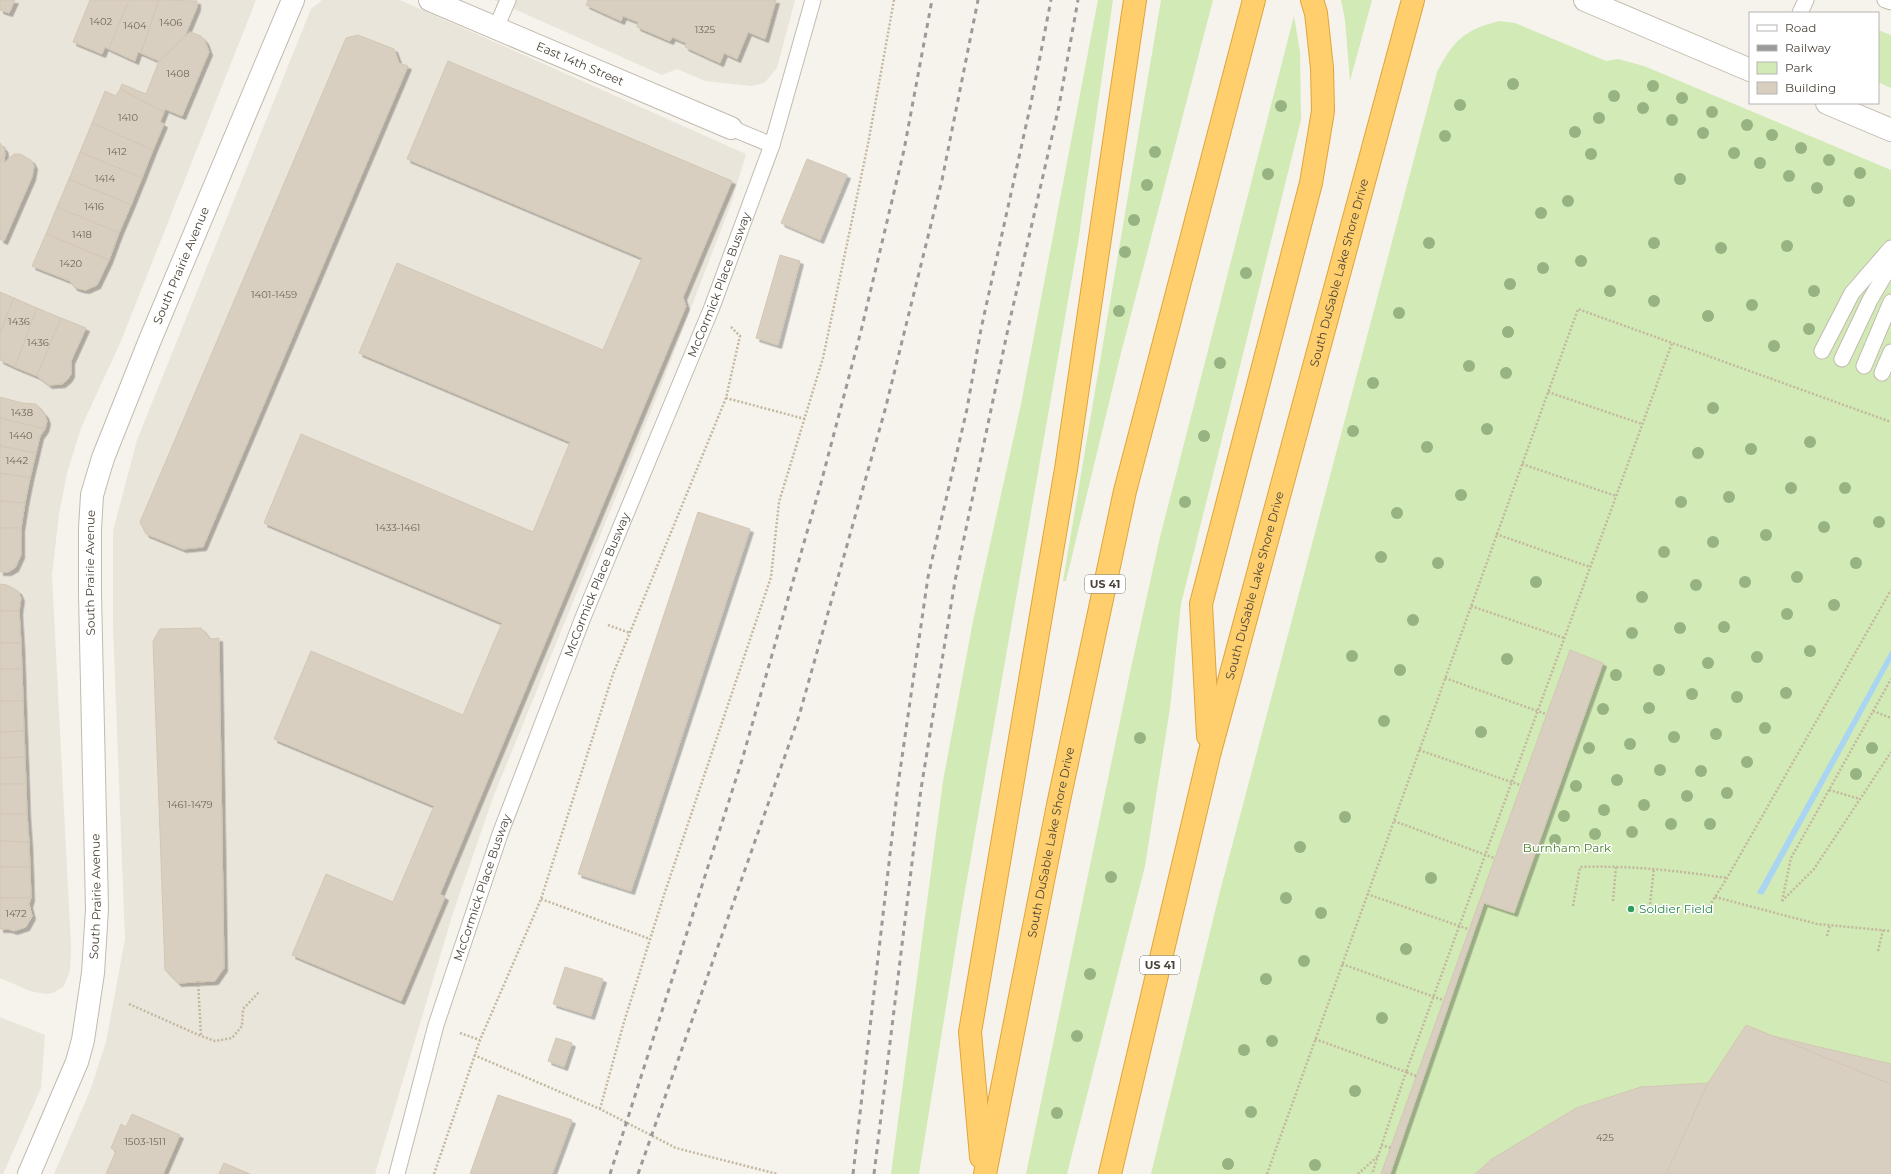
<svg xmlns="http://www.w3.org/2000/svg" width="1891" height="1174" font-family="Montserrat,sans-serif">
  <defs>
    <filter id="shadow"><feDropShadow dx="3.5" dy="3.5" stdDeviation="0" flood-color="#0004"/></filter>
  </defs>
  <rect width="100%" height="100%" fill="#f6f3ec"/>
  <!-- residential -->
  <g fill="#eae5da">
    <polygon points="0,0 256,0 121,341 81,428 67,473 59,514 52,575 71,946 70,971 64,986 53,993 45,994 30,991 0,978"/>
    <polygon points="322,0 400,0 746,154 732,201 660,389 494,795 453,913 375,1174 54,1174 90,1091 106,1042 125,939 113,626 113,531 137,440 311,9"/>
    <polygon points="494,0 795,0 777,68 764,83 752,86 705,81 677,69 662,75"/>
    <polygon points="0,1017 45,1035 41,1088 3,1174 0,1174"/>
  </g>
  <!-- green -->
  <g fill="#d2eab5">
    <polygon points="1098,0 1113,0 1078,243 962,908 919,1174 891,1174 943,781 973,621 1020,409"/>
    <polygon points="1161,0 1213,0 1121,353 1066,581 1063,581"/>
    <polygon points="1341,0 1372,0 1350,81 1345,20"/>
    <polygon points="1294,16 1300,52 1301,120 1181,604 1170,708 1145,866 1067,1174 1026,1174 1131,668 1160,537"/>
    <path d="M1499,21L1515,23L1606,61L1618,59L1644,66L1891,170V1174H1151L1219,895L1437,72C1454,40 1464,30 1499,21Z"/>
    <polygon points="1878,30 1891,35 1891,88 1878,82"/>
  </g>
  <!-- water -->
  <polygon fill="#a9d4f2" points="1891,650 1891,661 1763,895 1757,893"/>
  <!-- building -->
  <g fill="#d8cfc1" stroke="#d3c7b4" filter="url(#shadow)">
    <polygon points="0,0 15,0 9,13 0,10"/>
    <polygon points="90,0 129,0 109,49 105,47 102,54 73,42"/>
    <polygon points="129,0 159,0 141,53 138,52 135,61 109,49"/>
    <polygon points="159,0 197,1 197,7 184,38 159,61 141,53"/>
    <polygon points="587,0 776,0 765,39 748,32 737,59 724,53 720,63 685,47 686,43 672,37 670,41 637,27 638,22 623,16 621,21 586,5 588,1"/>
    <polygon points="190,32 201,36 205,41 209,52 182,116 165,109 164,112 120,89 122,84 146,94 159,61"/>
    <polygon points="358,35 394,49 399,63 408,66 203,547 183,549 146,534 140,522 346,38"/>
    <polygon points="448,61 732,181 683,297 686,306 440,894 445,897 401,1001 292,955 326,874 393,902 434,806 274,739 311,651 463,715 502,623 264,523 301,434 533,532 570,442 359,353 397,263 603,350 642,258 407,159"/>
    <polygon points="120,89 164,112 160,122 164,124 153,150 92,123 105,91 116,96"/>
    <polygon points="92,123 153,150 142,178 80,152"/>
    <polygon points="0,143 5,150 0,163"/>
    <polygon points="5,152 4,163 14,154 20,154 31,160 34,166 32,177 4,241 0,239 0,163"/>
    <polygon points="80,152 142,178 131,205 69,179"/>
    <polygon points="807,159 847,175 820,240 781,223"/>
    <polygon points="69,179 131,205 119,233 57,207"/>
    <polygon points="57,207 119,233 109,260 46,234"/>
    <polygon points="46,234 109,260 97,285 86,290 80,289 74,287 70,281 32,266"/>
    <polygon points="780,255 800,261 778,345 756,338"/>
    <polygon points="0,292 14,298 0,333"/>
    <polygon points="14,298 37,308 15,367 0,360 0,333"/>
    <polygon points="37,308 61,318 37,376 15,367"/>
    <polygon points="61,318 86,328 71,361 71,374 68,379 62,384 49,385 37,376"/>
    <polygon points="0,397 22,403 36,404 45,415 47,421 45,429 0,418"/>
    <polygon points="0,418 45,429 40,436 36,453 0,446"/>
    <polygon points="0,446 36,453 30,478 0,473"/>
    <polygon points="0,473 30,478 25,503 0,501"/>
    <polygon points="0,501 25,503 21,528 0,528"/>
    <polygon points="698,512 750,529 631,891 578,874"/>
    <polygon points="0,528 21,528 21,555 15,568 8,572 0,572"/>
    <polygon points="0,584 7,585 18,591 21,598 19,611 0,611"/>
    <polygon points="0,611 19,611 21,643 0,643"/>
    <polygon points="201,628 210,639 219,638 224,968 215,981 178,983 165,970 153,641 160,629"/>
    <polygon points="0,643 21,643 22,669 0,669"/>
    <polygon points="1570,650 1603,663 1522,890 1514,913 1484,903 1390,1174 1381,1174"/>
    <polygon points="0,669 22,669 23,701 0,701"/>
    <polygon points="0,701 23,701 24,731 0,732"/>
    <polygon points="24,731 25,757 0,758 0,732"/>
    <polygon points="25,757 26,784 0,784 0,758"/>
    <polygon points="0,784 26,784 27,814 0,814"/>
    <polygon points="0,814 27,814 29,842 0,841"/>
    <polygon points="0,841 29,842 30,867 0,867"/>
    <polygon points="0,867 30,867 31,898 0,898"/>
    <polygon points="0,898 31,898 29,904 32,916 26,927 14,931 8,929 0,929"/>
    <polygon points="565,967 603,979 591,1016 553,1004"/>
    <polygon points="1746,1025 1891,1084 1891,1174 1666,1174 1708,1083"/>
    <polygon points="1773,1036 1891,1064 1891,1084"/>
    <polygon points="556,1038 572,1043 564,1067 548,1061"/>
    <polygon points="1708,1083 1666,1174 1475,1174 1492,1159 1576,1108 1641,1087"/>
    <polygon points="498,1095 572,1120 552,1174 470,1174"/>
    <polygon points="132,1114 180,1135 163,1174 106,1174 116,1151 111,1148 121,1124 126,1127"/>
    <polygon points="224,1163 250,1174 219,1174"/>
  </g>
  <g fill="none" stroke-linecap="round" stroke-linejoin="round">
    <defs>
      <g id="lane">
        <polyline points="1885,0 1891,2"/>
        <polyline points="1800,13 1806,0"/>
        <polyline points="496,28 508,0"/>
        <polyline points="731,128 772,145"/>
        <polyline points="1822,351 1852,293 1891,248"/>
        <polyline points="1842,359 1870,300 1891,264"/>
        <polyline points="1864,366 1891,302"/>
        <polyline points="1882,373 1891,352"/>
        <path id="s1" d="M397,1174L436,1025L500,834L584,615L712,307L772,145L813,0"/>
      </g>
      <g id="street">
        <path id="s2" d="M430,0L731,128"/>
        <polyline points="1585,0 1750,70"/>
        <polyline points="1827,103 1891,130"/>
        <path id="s3" d="M29,1174L77,1062L83,1040L93,973L97,909L90,594V529L92,495L103,458L150,340L293,0"/>
      </g>
      <g id="highway">
        <polyline points="1208,736 1201,604 1311,183 1323,111 1322,68 1316,13 1312,0"/>
        <polyline points="981,1157 970,1032 1066,469 1135,0"/>
        <path id="s4" d="M985,1174L1058,805L1125,491L1254,0"/>
        <path id="s5" d="M1110,1174L1209,755L1413,0"/>
      </g>
    </defs>
    <!-- lane casing -->
    <use href="#lane" stroke="#c2bbae" stroke-width="17"/>
    <!-- street casing -->
    <use href="#street" stroke="#c2bbae" stroke-width="24"/>
    <!-- highway casing -->
    <use href="#highway" stroke="#e0a43c" stroke-width="24"/>
    <!-- path -->
    <g stroke="#c4b79f" stroke-width="2.5" stroke-dasharray="2 2" stroke-linecap="butt">
      <polyline points="731,327 740,336 726,398 805,419"/>
      <polyline points="1548,392 1642,424"/>
      <polyline points="1522,464 1616,496"/>
      <polyline points="1496,534 1590,567"/>
      <polyline points="1471,606 1564,638"/>
      <polyline points="608,625 630,633"/>
      <polyline points="1445,678 1546,714"/>
      <polyline points="1873,711 1891,718"/>
      <polyline points="1419,750 1520,785"/>
      <polyline points="1829,790 1860,799"/>
      <polyline points="1394,821 1494,858"/>
      <polyline points="1367,894 1468,929"/>
      <polyline points="1715,897 1817,924 1891,931"/>
      <polyline points="541,899 650,939"/>
      <polyline points="1613,901 1616,866"/>
      <polyline points="1782,901 1791,858 1891,679"/>
      <polyline points="1782,901 1814,869 1891,752"/>
      <polyline points="1650,904 1654,868"/>
      <path d="M1573,906L1580,867C1631,865 1677,871 1727,878"/>
      <polyline points="1705,913 1727,878 1891,590"/>
      <polyline points="1827,936 1830,925"/>
      <polyline points="1878,951 1883,930"/>
      <polyline points="1342,964 1443,1000"/>
      <polyline points="198,981 201,1036"/>
      <polyline points="129,1004 201,1036 215,1041 232,1038 242,1026 243,1009 259,992"/>
      <polyline points="460,1033 480,1040"/>
      <polyline points="1315,1039 1406,1072 1372,1174"/>
      <polyline points="474,1055 600,1109 676,1148 777,1174"/>
      <polyline points="1416,1076 1406,1072 1672,343"/>
      <polyline points="600,1109 624,1022 664,895 771,577 779,502 823,358 868,144 894,0"/>
      <polyline points="1381,1145 1391,1148"/>
      <polyline points="434,1174 480,1040 541,899 613,674 726,398"/>
      <polyline points="1267,1174 1578,309 1891,422"/>
      <polyline points="1358,1174 1377,1157"/>
    </g>
    <!-- lane -->
    <use href="#lane" stroke="#fff" stroke-width="15"/>
    <!-- street -->
    <use href="#street" stroke="#fff" stroke-width="22"/>
    <!-- highway -->
    <use href="#highway" stroke="#ffcf6e" stroke-width="22"/>
    <!-- rail -->
    <g stroke="#9a9a9a" stroke-width="3" stroke-dasharray="5 5" stroke-linecap="butt">
      <polyline points="610,1174 742,760 821,483 861,331 904,150 932,0"/>
      <polyline points="638,1174 799,716 885,410 942,180 978,0"/>
      <polyline points="853,1174 898,785 928,577 967,409 981,329 1031,103 1051,0"/>
      <polyline points="874,1174 921,789 955,581 1009,324 1059,106 1078,0"/>
    </g>
  </g>
  <!-- trees -->
  <g fill="#97b381">
    <circle cx="1513" cy="84" r="6"/>
    <circle cx="1653" cy="86" r="6"/>
    <circle cx="1614" cy="96" r="6"/>
    <circle cx="1682" cy="98" r="6"/>
    <circle cx="1460" cy="105" r="6"/>
    <circle cx="1281" cy="106" r="6"/>
    <circle cx="1643" cy="108" r="6"/>
    <circle cx="1712" cy="112" r="6"/>
    <circle cx="1599" cy="118" r="6"/>
    <circle cx="1672" cy="120" r="6"/>
    <circle cx="1747" cy="125" r="6"/>
    <circle cx="1575" cy="132" r="6"/>
    <circle cx="1703" cy="133" r="6"/>
    <circle cx="1772" cy="135" r="6"/>
    <circle cx="1445" cy="136" r="6"/>
    <circle cx="1801" cy="148" r="6"/>
    <circle cx="1155" cy="152" r="6"/>
    <circle cx="1734" cy="153" r="6"/>
    <circle cx="1591" cy="154" r="6"/>
    <circle cx="1829" cy="160" r="6"/>
    <circle cx="1760" cy="163" r="6"/>
    <circle cx="1860" cy="173" r="6"/>
    <circle cx="1268" cy="174" r="6"/>
    <circle cx="1789" cy="176" r="6"/>
    <circle cx="1680" cy="179" r="6"/>
    <circle cx="1147" cy="185" r="6"/>
    <circle cx="1817" cy="188" r="6"/>
    <circle cx="1568" cy="201" r="6"/>
    <circle cx="1849" cy="201" r="6"/>
    <circle cx="1541" cy="213" r="6"/>
    <circle cx="1134" cy="220" r="6"/>
    <circle cx="1429" cy="243" r="6"/>
    <circle cx="1654" cy="243" r="6"/>
    <circle cx="1787" cy="246" r="6"/>
    <circle cx="1721" cy="248" r="6"/>
    <circle cx="1125" cy="252" r="6"/>
    <circle cx="1581" cy="261" r="6"/>
    <circle cx="1543" cy="268" r="6"/>
    <circle cx="1246" cy="273" r="6"/>
    <circle cx="1510" cy="284" r="6"/>
    <circle cx="1610" cy="291" r="6"/>
    <circle cx="1814" cy="291" r="6"/>
    <circle cx="1654" cy="301" r="6"/>
    <circle cx="1752" cy="305" r="6"/>
    <circle cx="1119" cy="311" r="6"/>
    <circle cx="1399" cy="313" r="6"/>
    <circle cx="1708" cy="316" r="6"/>
    <circle cx="1809" cy="329" r="6"/>
    <circle cx="1508" cy="332" r="6"/>
    <circle cx="1774" cy="346" r="6"/>
    <circle cx="1220" cy="363" r="6"/>
    <circle cx="1469" cy="366" r="6"/>
    <circle cx="1506" cy="373" r="6"/>
    <circle cx="1373" cy="383" r="6"/>
    <circle cx="1713" cy="408" r="6"/>
    <circle cx="1487" cy="429" r="6"/>
    <circle cx="1353" cy="431" r="6"/>
    <circle cx="1204" cy="436" r="6"/>
    <circle cx="1810" cy="442" r="6"/>
    <circle cx="1427" cy="447" r="6"/>
    <circle cx="1751" cy="449" r="6"/>
    <circle cx="1698" cy="453" r="6"/>
    <circle cx="1791" cy="488" r="6"/>
    <circle cx="1845" cy="488" r="6"/>
    <circle cx="1461" cy="495" r="6"/>
    <circle cx="1729" cy="497" r="6"/>
    <circle cx="1185" cy="502" r="6"/>
    <circle cx="1681" cy="502" r="6"/>
    <circle cx="1397" cy="513" r="6"/>
    <circle cx="1879" cy="522" r="6"/>
    <circle cx="1824" cy="527" r="6"/>
    <circle cx="1766" cy="535" r="6"/>
    <circle cx="1713" cy="542" r="6"/>
    <circle cx="1664" cy="552" r="6"/>
    <circle cx="1381" cy="557" r="6"/>
    <circle cx="1438" cy="563" r="6"/>
    <circle cx="1856" cy="563" r="6"/>
    <circle cx="1797" cy="577" r="6"/>
    <circle cx="1536" cy="582" r="6"/>
    <circle cx="1745" cy="582" r="6"/>
    <circle cx="1696" cy="585" r="6"/>
    <circle cx="1642" cy="597" r="6"/>
    <circle cx="1834" cy="605" r="6"/>
    <circle cx="1787" cy="614" r="6"/>
    <circle cx="1413" cy="620" r="6"/>
    <circle cx="1724" cy="627" r="6"/>
    <circle cx="1680" cy="628" r="6"/>
    <circle cx="1632" cy="633" r="6"/>
    <circle cx="1810" cy="651" r="6"/>
    <circle cx="1352" cy="656" r="6"/>
    <circle cx="1757" cy="657" r="6"/>
    <circle cx="1507" cy="659" r="6"/>
    <circle cx="1708" cy="663" r="6"/>
    <circle cx="1400" cy="670" r="6"/>
    <circle cx="1659" cy="670" r="6"/>
    <circle cx="1616" cy="675" r="6"/>
    <circle cx="1786" cy="693" r="6"/>
    <circle cx="1692" cy="694" r="6"/>
    <circle cx="1737" cy="697" r="6"/>
    <circle cx="1649" cy="708" r="6"/>
    <circle cx="1603" cy="709" r="6"/>
    <circle cx="1384" cy="721" r="6"/>
    <circle cx="1765" cy="728" r="6"/>
    <circle cx="1481" cy="732" r="6"/>
    <circle cx="1716" cy="734" r="6"/>
    <circle cx="1674" cy="737" r="6"/>
    <circle cx="1140" cy="738" r="6"/>
    <circle cx="1630" cy="744" r="6"/>
    <circle cx="1589" cy="748" r="6"/>
    <circle cx="1872" cy="748" r="6"/>
    <circle cx="1747" cy="762" r="6"/>
    <circle cx="1660" cy="770" r="6"/>
    <circle cx="1701" cy="771" r="6"/>
    <circle cx="1856" cy="774" r="6"/>
    <circle cx="1617" cy="780" r="6"/>
    <circle cx="1576" cy="786" r="6"/>
    <circle cx="1727" cy="793" r="6"/>
    <circle cx="1687" cy="796" r="6"/>
    <circle cx="1644" cy="805" r="6"/>
    <circle cx="1129" cy="808" r="6"/>
    <circle cx="1604" cy="810" r="6"/>
    <circle cx="1564" cy="816" r="6"/>
    <circle cx="1345" cy="817" r="6"/>
    <circle cx="1671" cy="824" r="6"/>
    <circle cx="1710" cy="824" r="6"/>
    <circle cx="1632" cy="832" r="6"/>
    <circle cx="1595" cy="834" r="6"/>
    <circle cx="1555" cy="840" r="6"/>
    <circle cx="1300" cy="847" r="6"/>
    <circle cx="1111" cy="877" r="6"/>
    <circle cx="1431" cy="878" r="6"/>
    <circle cx="1286" cy="898" r="6"/>
    <circle cx="1321" cy="913" r="6"/>
    <circle cx="1406" cy="949" r="6"/>
    <circle cx="1304" cy="961" r="6"/>
    <circle cx="1090" cy="974" r="6"/>
    <circle cx="1266" cy="979" r="6"/>
    <circle cx="1382" cy="1018" r="6"/>
    <circle cx="1077" cy="1036" r="6"/>
    <circle cx="1272" cy="1041" r="6"/>
    <circle cx="1244" cy="1050" r="6"/>
    <circle cx="1355" cy="1091" r="6"/>
    <circle cx="1251" cy="1112" r="6"/>
    <circle cx="1057" cy="1113" r="6"/>
    <circle cx="1228" cy="1164" r="6"/>
    <circle cx="1315" cy="1165" r="6"/>
  </g>
  <!-- markers -->
  <circle fill="#2e9e5b" stroke="#fff" stroke-width="1.5" cx="1631" cy="909" r="4"/>
  <g text-anchor="middle" stroke-width="3" stroke-linejoin="round" paint-order="stroke">
    <!-- number labels -->
    <g font-size="10" fill="#6e675b">
      <text x="101" y="25">1402</text>
      <text x="171" y="26">1406</text>
      <text x="135" y="29">1404</text>
      <text x="705" y="33">1325</text>
      <text x="178" y="77">1408</text>
      <text x="128" y="121">1410</text>
      <text x="117" y="155">1412</text>
      <text x="105" y="182">1414</text>
      <text x="94" y="210">1416</text>
      <text x="82" y="238">1418</text>
      <text x="71" y="267">1420</text>
      <text x="274" y="298">1401-1459</text>
      <text x="19" y="325">1436</text>
      <text x="38" y="346">1436</text>
      <text x="22" y="416">1438</text>
      <text x="21" y="439">1440</text>
      <text x="17" y="464">1442</text>
      <text x="398" y="531">1433-1461</text>
      <text x="190" y="808">1461-1479</text>
      <text x="16" y="917">1472</text>
      <text x="1605" y="1141">425</text>
      <text x="145" y="1145">1503-1511</text>
    </g>
    <!-- shield labels -->
    <g fill="#fff" stroke="#817c74" stroke-width="1">
      <rect x="1085" y="575" width="40" height="18" rx="3"/>
      <rect x="1140" y="956" width="40" height="18" rx="3"/>
    </g>
    <g font-size="11" font-weight="bold" fill="#4b4439">
      <text x="1105" y="588">US 41</text>
      <text x="1160" y="969">US 41</text>
    </g>
    <!-- street labels -->
    <g font-size="12" fill="#4b4439" stroke="#fff">
      <text dy="4" stroke="none"><textPath href="#s2" startOffset="163">East 14th Street</textPath></text>
      <text dy="4" stroke="none"><textPath href="#s3" startOffset="937">South Prairie Avenue</textPath></text>
      <text dy="4" stroke="none"><textPath href="#s5" startOffset="930">South DuSable Lake Shore Drive</textPath></text>
      <text dy="4" stroke="none"><textPath href="#s1" startOffset="947">McCormick Place Busway</textPath></text>
      <text dy="4" stroke="none"><textPath href="#s3" startOffset="613">South Prairie Avenue</textPath></text>
      <text dy="4" stroke="none"><textPath href="#s1" startOffset="623">McCormick Place Busway</textPath></text>
      <text dy="4" stroke="none"><textPath href="#s5" startOffset="606">South DuSable Lake Shore Drive</textPath></text>
      <text dy="4" stroke="none"><textPath href="#s4" startOffset="338">South DuSable Lake Shore Drive</textPath></text>
      <text dy="4" stroke="none"><textPath href="#s1" startOffset="299">McCormick Place Busway</textPath></text>
      <text dy="4" stroke="none"><textPath href="#s3" startOffset="289">South Prairie Avenue</textPath></text>
    </g>
    <!-- park labels -->
    <g font-size="12" fill="#4a7f2a" stroke="#fff">
      <text x="1567" y="852">Burnham Park</text>
    </g>
    <!-- leisure labels -->
    <g font-size="12" fill="#27864d" stroke="#fff" text-anchor="start">
      <text x="1639" y="913">Soldier Field</text>
    </g>
  </g>
  <!-- legend -->
  <rect x="1749" y="12" width="130" height="92" fill="#ffffff" stroke="#b7b4b0"/>
  <rect x="1757" y="25" width="20" height="6" fill="#ffffff" stroke="#b7b4b0"/>
  <text x="1785" y="32" font-size="12" fill="#4b4439">Road</text>
  <rect x="1757" y="45" width="20" height="6" fill="#9a9a9a" stroke="#b7b4b0"/>
  <text x="1785" y="52" font-size="12" fill="#4b4439">Railway</text>
  <rect x="1757" y="62" width="20" height="12" fill="#d2eab5" stroke="#b7b4b0"/>
  <text x="1785" y="72" font-size="12" fill="#4b4439">Park</text>
  <rect x="1757" y="82" width="20" height="12" fill="#d8cfc1" stroke="#b7b4b0"/>
  <text x="1785" y="92" font-size="12" fill="#4b4439">Building</text>
</svg>
